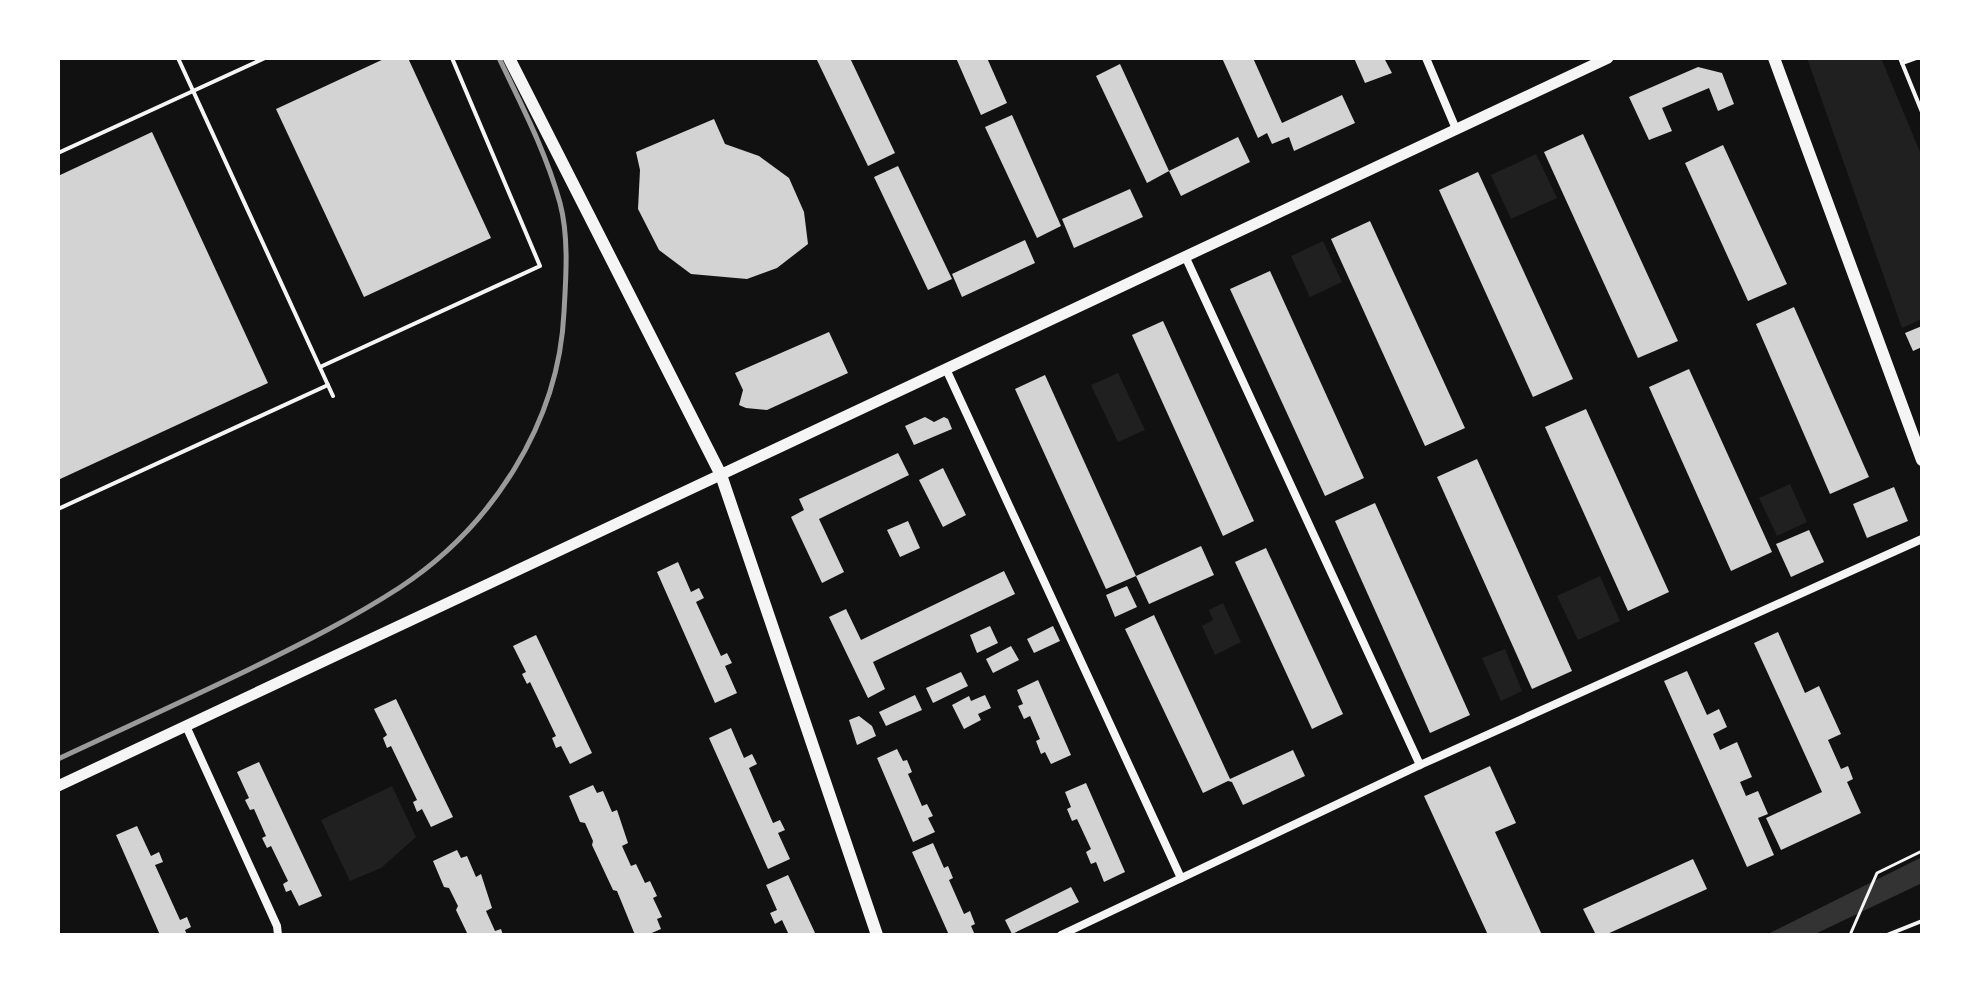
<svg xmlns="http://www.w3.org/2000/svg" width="1980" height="993" font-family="'IBM Plex Sans',sans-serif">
  <rect width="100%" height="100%" fill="#111"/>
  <!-- green -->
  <g fill="#202020">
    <polygon points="1807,58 1881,58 1922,157 1922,319 1902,328"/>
    <polygon points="1536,154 1557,198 1511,219 1491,175"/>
    <polygon points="1323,241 1342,282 1310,297 1291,256"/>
    <polygon points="1118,373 1145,430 1118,442 1091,385"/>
    <polygon points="1790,484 1807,522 1777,536 1759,498"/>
    <polygon points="1600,576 1620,621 1578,640 1557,596"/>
    <polygon points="1223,603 1241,642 1215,655 1202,626 1213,620 1209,610"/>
    <polygon points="1505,649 1522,691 1501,701 1482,658"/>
    <polygon points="392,786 416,837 381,868 350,881 321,820"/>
  </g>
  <!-- water -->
  <polygon fill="#333" points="1922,857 1922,883 1813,935 1766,935"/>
  <!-- building -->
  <g fill="#d3d3d3">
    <polygon points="386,58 408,58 491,238 364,297 276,109"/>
    <polygon points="816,58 850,58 895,153 868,166"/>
    <polygon points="956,58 987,58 1007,103 981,115"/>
    <polygon points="1222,58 1253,58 1282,123 1342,95 1355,123 1294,151 1289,137 1272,144 1267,133 1258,138"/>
    <polygon points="1354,58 1384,58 1392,73 1365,83"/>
    <polygon points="1120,64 1169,171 1147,183 1096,76"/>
    <polygon points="1698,67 1722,73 1734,104 1718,111 1709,88 1662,108 1672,131 1649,140 1629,97"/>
    <polygon points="1012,115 1061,226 1037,238 985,127"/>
    <polygon points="714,119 725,144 759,156 789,178 804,212 808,244 777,268 747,279 691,274 659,250 638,209 640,170 636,152"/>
    <polygon points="152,132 268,383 58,480 58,176"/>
    <polygon points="1583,134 1678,341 1638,358 1544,152"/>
    <polygon points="1238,137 1250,162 1181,196 1169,171"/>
    <polygon points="1723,145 1787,284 1748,301 1685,163"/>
    <polygon points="898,166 952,279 928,290 874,177"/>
    <polygon points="1478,172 1573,379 1533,397 1439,190"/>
    <polygon points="1130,189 1143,217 1074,248 1062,219"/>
    <polygon points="1370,221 1465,428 1425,446 1331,239"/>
    <polygon points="1025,240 1035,263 962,297 952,274"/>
    <polygon points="1270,271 1364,478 1325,496 1230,289"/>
    <polygon points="1794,307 1869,477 1830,494 1756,324"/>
    <polygon points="1163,321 1254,521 1223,536 1132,335"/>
    <polygon points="1922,326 1922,347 1913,351 1905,333"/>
    <polygon points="829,332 848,373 767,410 746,408 739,405 743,390 735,373"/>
    <polygon points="1689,369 1772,552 1731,571 1649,387"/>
    <polygon points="1045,375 1136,576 1106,589 1015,389"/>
    <polygon points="1586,409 1669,592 1628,611 1545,427"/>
    <polygon points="925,417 934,422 944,417 948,419 952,429 914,445 905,426"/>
    <polygon points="898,453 909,475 819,519 844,572 822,583 791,517 804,510 799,499"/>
    <polygon points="1477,459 1572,671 1532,689 1437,477"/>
    <polygon points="943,468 966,515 943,527 919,480"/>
    <polygon points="1894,487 1908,521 1867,538 1853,504"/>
    <polygon points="1375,503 1470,715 1430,733 1335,521"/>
    <polygon points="908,521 920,548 900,557 887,530"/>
    <polygon points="1809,530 1824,562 1791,577 1776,544"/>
    <polygon points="1201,546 1214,575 1149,604 1136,576"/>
    <polygon points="1266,548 1343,714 1312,729 1235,562"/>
    <polygon points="678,562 691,592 699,588 704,598 696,602 721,656 727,653 732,663 725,666 737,693 715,703 657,572"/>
    <polygon points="1004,571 1015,594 873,662 885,689 868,698 829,617 846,609 861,640"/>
    <polygon points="1127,586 1137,607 1115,617 1106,595"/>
    <polygon points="1154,615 1230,779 1293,750 1305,776 1243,805 1232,782 1228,781 1203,793 1125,629"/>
    <polygon points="990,626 998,643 977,653 970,635"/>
    <polygon points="1053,626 1060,641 1034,653 1027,639"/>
    <polygon points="1778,632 1805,693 1819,686 1841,734 1828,740 1841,769 1848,766 1853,779 1847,782 1861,813 1781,850 1766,818 1822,792 1754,643"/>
    <polygon points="536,635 592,753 570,764 561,746 556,748 552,738 556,736 530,682 527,684 522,674 526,672 513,646"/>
    <polygon points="1011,646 1019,660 993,673 986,659"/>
    <polygon points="1687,671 1707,715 1719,709 1727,727 1713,734 1720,750 1737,742 1752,777 1740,782 1746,796 1758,791 1768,814 1758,818 1774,855 1747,867 1664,681"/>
    <polygon points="961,672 968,686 933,703 926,688"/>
    <polygon points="1038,680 1071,755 1051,764 1045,752 1041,754 1036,741 1040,739 1030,716 1024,719 1018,706 1023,704 1017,690"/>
    <polygon points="915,695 922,710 886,726 879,712"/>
    <polygon points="985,695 991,708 978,714 981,720 964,729 952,705 969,696 971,701"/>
    <polygon points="396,699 453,817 431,827 422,809 417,812 413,802 417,800 391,746 387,748 383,738 387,735 374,709"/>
    <polygon points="859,716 872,726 876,736 857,745 849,720"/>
    <polygon points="731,728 744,758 752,754 757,764 749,768 773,823 780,820 785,830 778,833 790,859 768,869 709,738"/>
    <polygon points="897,749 903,761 907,760 912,772 908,774 922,806 927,804 933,816 928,818 935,832 913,842 877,758"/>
    <polygon points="259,762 322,896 299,906 291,890 286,892 283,884 288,881 271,846 267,848 262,838 266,836 254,809 250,810 245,800 249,798 237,772"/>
    <polygon points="1490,766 1516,823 1495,832 1542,935 1488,935 1424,796"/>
    <polygon points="1086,783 1125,872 1104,882 1096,862 1091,864 1086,852 1091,849 1077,819 1072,821 1067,809 1071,807 1065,792"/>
    <polygon points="593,785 597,793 603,791 612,812 617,810 628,843 622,846 631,866 636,864 645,883 650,881 657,896 653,898 662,917 657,919 661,929 647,935 635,935 617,891 613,890 592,845 593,841 585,823 580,822 569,796"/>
    <polygon points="137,826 151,856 159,852 163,862 155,865 180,920 187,917 191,927 185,930 187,935 160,935 116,835"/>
    <polygon points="933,843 944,868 948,866 953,878 949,880 964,914 970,911 975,924 971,926 975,935 949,935 912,852"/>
    <polygon points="457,850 461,858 467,856 476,877 481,874 492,908 486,911 495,931 501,929 503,935 468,935 456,910 458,906 449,888 444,887 433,861"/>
    <polygon points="1693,859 1707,889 1605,935 1596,935 1583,909"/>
    <polygon points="788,875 816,935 789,935 782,920 775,924 770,913 777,910 766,885"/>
    <polygon points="1071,887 1079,902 1012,934 1005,920"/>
  </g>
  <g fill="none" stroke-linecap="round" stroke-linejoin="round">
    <!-- path -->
    <polyline stroke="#f5f5f5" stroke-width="3" points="1850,935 1877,873 1922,851"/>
    <!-- service -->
    <g stroke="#f5f5f5" stroke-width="4">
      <polyline points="178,58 333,396"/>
      <polyline points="1900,58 1922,112"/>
      <polyline points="1902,63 1916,58"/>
      <polyline points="58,153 265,58"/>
      <polyline points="320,367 540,266 452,58"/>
      <polyline points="58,509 328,385"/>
      <polyline points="1887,935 1922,921"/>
    </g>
    <!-- minor -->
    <g stroke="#f5f5f5" stroke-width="8">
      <polyline points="1426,58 1456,129"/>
      <polyline points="1185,256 1420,765"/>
      <polyline points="946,369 1181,878"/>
      <polyline points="186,726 277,926 278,935"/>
      <polyline points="1061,935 1420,765 1922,539"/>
    </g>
    <!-- tertiary -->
    <polyline stroke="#f5f5f5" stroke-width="11" points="58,786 1608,58"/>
    <!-- secondary -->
    <g stroke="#f5f5f5" stroke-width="12">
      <polyline points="509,58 721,475 877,935"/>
      <polyline points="1774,58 1922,460"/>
    </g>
    <!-- rail -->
    <path stroke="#9a9a9a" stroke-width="5" d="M58,759C122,729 186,700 250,669C301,644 351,619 399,588C492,527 559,423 564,312C566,277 569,237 560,203C546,152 522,106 499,58"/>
  </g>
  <!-- border -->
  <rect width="1980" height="993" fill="none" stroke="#ffffff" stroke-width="120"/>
</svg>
